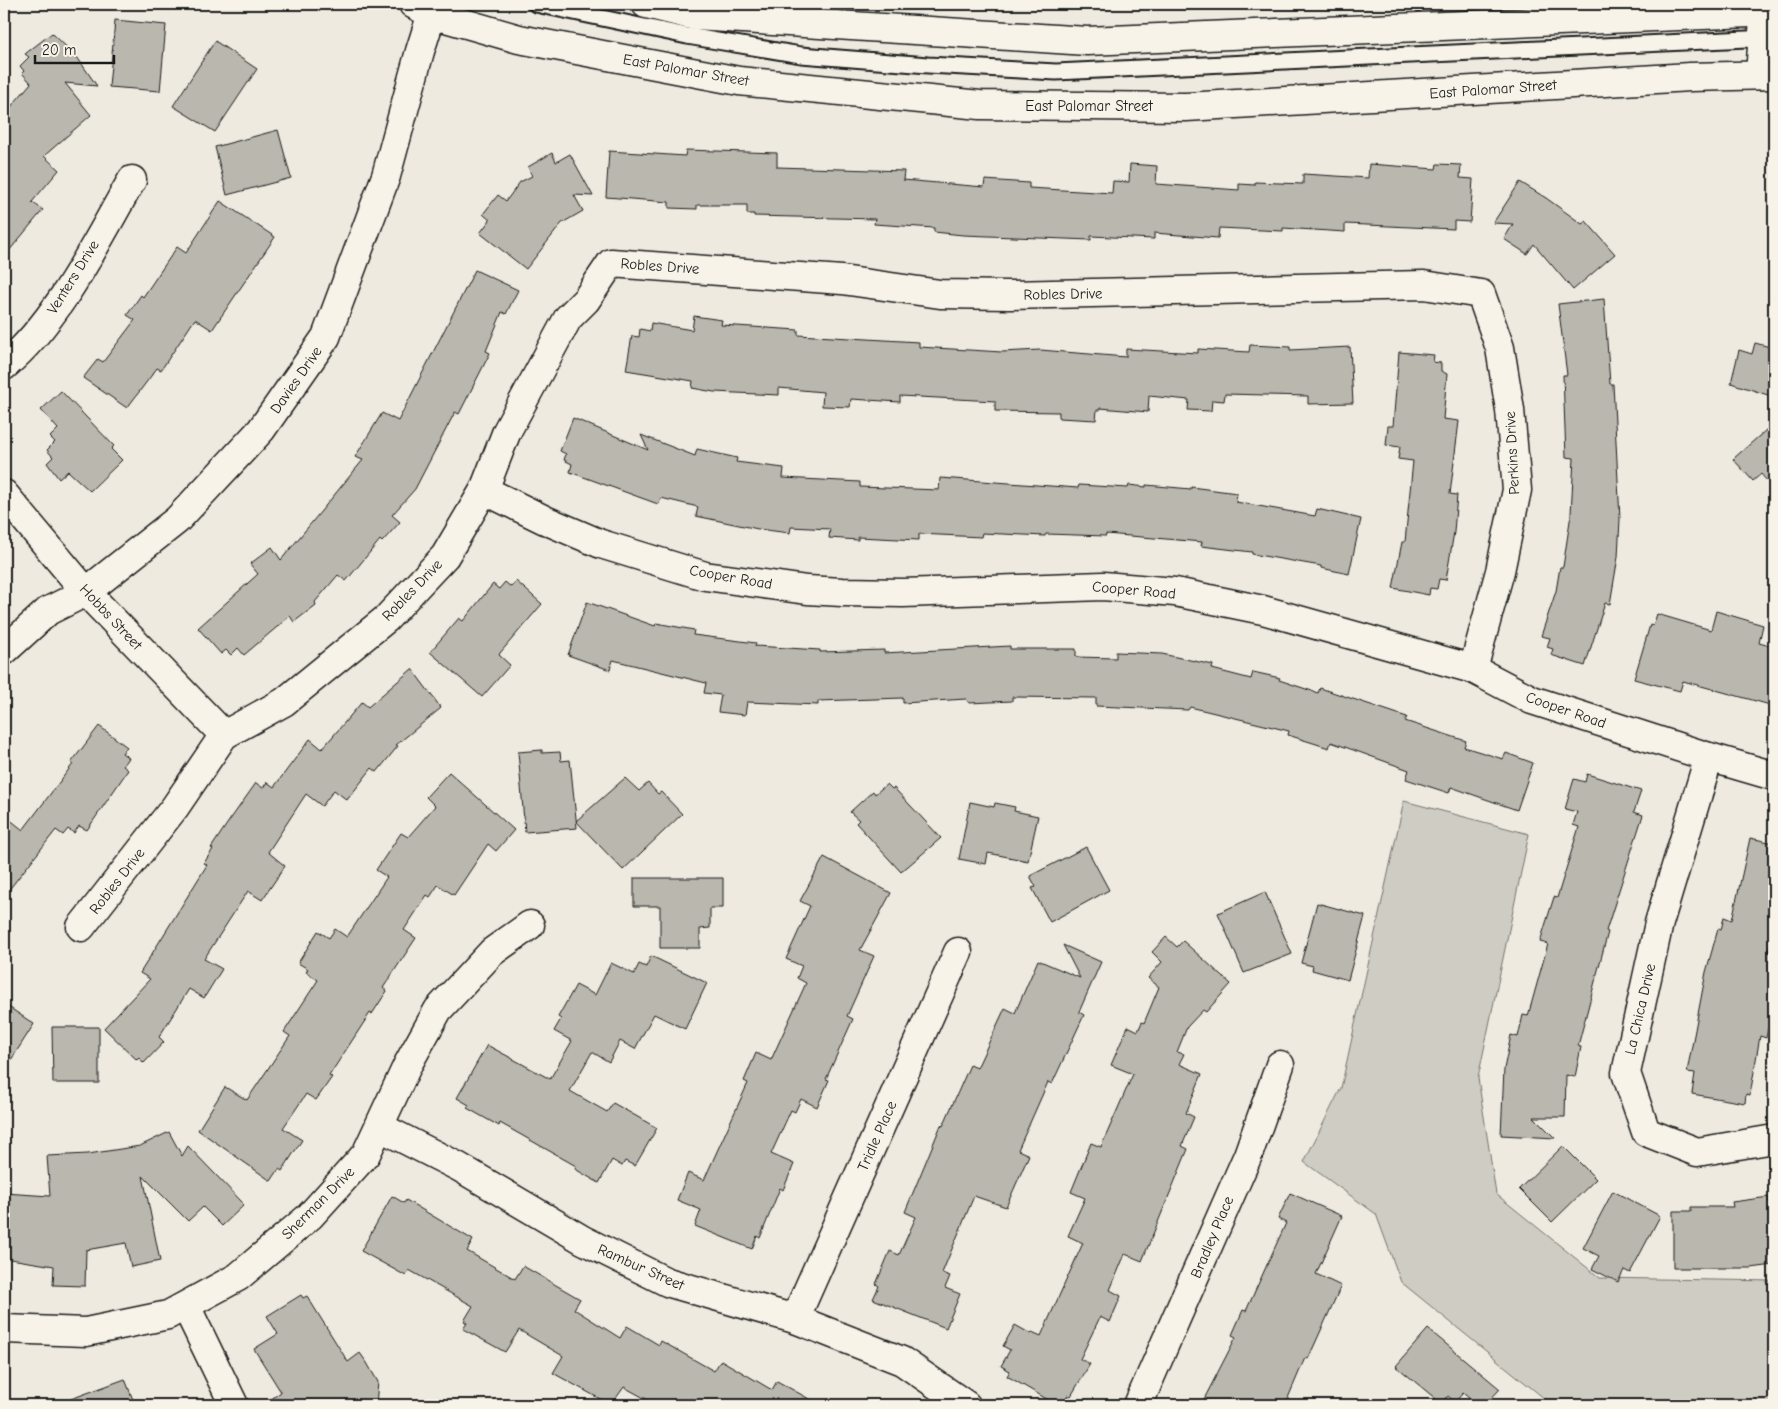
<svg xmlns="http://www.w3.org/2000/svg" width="1778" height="1409" font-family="'Comic Neue',sans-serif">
  <rect width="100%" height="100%" fill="#eeeae0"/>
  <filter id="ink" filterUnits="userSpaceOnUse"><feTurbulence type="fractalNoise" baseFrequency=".02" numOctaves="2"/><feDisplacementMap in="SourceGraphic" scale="10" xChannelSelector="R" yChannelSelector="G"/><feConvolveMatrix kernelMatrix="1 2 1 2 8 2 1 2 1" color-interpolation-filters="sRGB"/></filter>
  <g filter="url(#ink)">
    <!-- green -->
    <polygon fill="#cfccc3" stroke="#767470" points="1404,801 1529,834 1478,1078 1496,1194 1600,1278 1774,1281 1774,1405 1575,1405 1545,1399 1401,1282 1376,1214 1304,1162 1341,1088"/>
    <!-- building -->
    <g fill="#bab7af" stroke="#1c1c1c">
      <polygon points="115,20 166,25 160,91 109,87"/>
      <polygon points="52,33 77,57 97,86 65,83 91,115 44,156 59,170 32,202 43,210 4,257 4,115 31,83 22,73 24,71 20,66 29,57 25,54"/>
      <polygon points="215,41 257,69 215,132 173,106"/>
      <polygon points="278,130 291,178 227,195 215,147"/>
      <polygon points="686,150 777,153 777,167 904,171 903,180 984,187 985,180 1029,183 1029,188 1112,193 1113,181 1129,182 1130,164 1157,166 1156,184 1239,190 1239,184 1255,185 1255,182 1303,184 1303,174 1368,178 1369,164 1436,169 1437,164 1461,165 1460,178 1473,179 1470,222 1454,221 1454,229 1345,224 1345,232 1283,228 1283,231 1219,228 1218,238 1154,233 1154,239 1091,236 1091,240 963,235 934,232 934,228 874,224 875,219 754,216 754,214 747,214 747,205 697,205 697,209 669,208 669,202 606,197 609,151 685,156"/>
      <polygon points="552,153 556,162 570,154 593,196 574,195 583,211 562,223 526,269 480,233 490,220 483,214 498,195 506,201 520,182 532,176 528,167"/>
      <polygon points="1520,182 1546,198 1582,224 1586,221 1615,254 1573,290 1534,244 1527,254 1504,239 1513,224 1493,223"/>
      <polygon points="220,201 275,237 212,330 195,319 161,370 157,368 127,408 83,378 98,359 103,362 135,320 127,315 141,295 143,297 177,247 186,253"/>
      <polygon points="475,270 518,290 506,314 502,312 486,351 490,353 459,414 455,412 415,489 392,515 400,522 382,542 380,540 346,581 338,575 315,602 316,605 294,622 290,616 244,655 238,648 231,655 226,650 221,654 198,628 258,574 250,564 272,547 281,560 363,460 355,457 382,413 398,421"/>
      <polygon points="1604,299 1610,384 1613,384 1620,519 1618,557 1610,604 1605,603 1585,666 1551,655 1553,649 1547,647 1550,638 1541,636 1556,591 1560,567 1563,567 1571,514 1574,458 1566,457 1563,375 1567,375 1558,304"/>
      <polygon points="694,316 722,320 721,325 798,330 798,335 919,342 919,347 1002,352 1040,350 1126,357 1126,349 1198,353 1198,349 1249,352 1250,345 1290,347 1290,350 1350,347 1353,403 1308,404 1308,396 1225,394 1224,401 1212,400 1211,411 1188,410 1189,400 1149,396 1148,412 1100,408 1100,410 1097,410 1096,420 1059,418 1059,412 995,411 995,401 900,396 900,402 851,399 850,407 822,406 823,392 779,388 779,395 714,392 692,388 693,381 626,370 632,336 639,337 640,329 650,331 651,323 692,330"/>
      <polygon points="1755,343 1774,348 1774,397 1731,383 1739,350 1752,354"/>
      <polygon points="1399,352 1434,355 1433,362 1441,363 1441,371 1447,374 1443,419 1459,421 1450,494 1457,495 1454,532 1446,580 1439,579 1437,589 1430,588 1429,595 1393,588 1402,542 1405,542 1413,461 1398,459 1400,447 1386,445 1388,426 1393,426"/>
      <polygon points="61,391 114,446 111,449 122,460 90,491 68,471 59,479 47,463 53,457 47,450 55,442 50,437 58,429 41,410"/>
      <polygon points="573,418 648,450 641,435 695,456 697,449 737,458 736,462 784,468 783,478 860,482 860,487 939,490 940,478 1078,488 1079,485 1128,488 1129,485 1146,487 1146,485 1191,489 1191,487 1237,493 1236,502 1315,516 1317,509 1361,519 1349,574 1321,568 1321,566 1252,554 1252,552 1201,546 1202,542 1106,534 1106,536 1046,534 1045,536 982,533 981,537 919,534 919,540 858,537 858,540 829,538 830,529 791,527 790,533 758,529 696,516 698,507 661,498 658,504 570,472 572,464 564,460 566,454 560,451"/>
      <polygon points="1774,423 1774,489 1761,474 1753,481 1733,459"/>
      <polygon points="516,581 542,604 500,653 499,655 510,665 482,697 430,652 459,618 463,621 493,584 499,589 505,582 511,587"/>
      <polygon points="587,602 655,626 656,623 694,630 693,635 756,643 755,646 820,650 820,652 884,650 884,653 1010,646 1010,649 1076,649 1076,657 1116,658 1116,652 1162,654 1213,665 1212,669 1251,679 1253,672 1280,678 1279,680 1318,693 1320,688 1407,717 1405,721 1466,741 1464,747 1503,759 1506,753 1533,763 1517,810 1451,787 1449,793 1406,779 1409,770 1331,742 1329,748 1288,735 1289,731 1190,707 1188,710 1096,706 1096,698 1012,697 1012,701 969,703 966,699 903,703 903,698 818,701 818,705 747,702 745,715 718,712 721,695 704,693 706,683 613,660 610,670 568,655"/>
      <polygon points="1716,611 1763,625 1759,643 1774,647 1774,706 1683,681 1680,691 1634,679 1650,625 1653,626 1657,614 1711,630"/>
      <polygon points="412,669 441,708 396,745 398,746 377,772 372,768 347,800 334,790 322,806 306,794 268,852 285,866 262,900 248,891 204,959 222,969 204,998 189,989 159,1037 164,1042 144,1063 139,1058 137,1060 104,1028 150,979 140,973 207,865 204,863 213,849 211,848 227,824 256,783 263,788 267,782 274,787 310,739 322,749 362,702 368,707"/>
      <polygon points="99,726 127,747 122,753 129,758 123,766 128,770 87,830 79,826 74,833 68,829 63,835 56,830 4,896 4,815 23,830 73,764 71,763"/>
      <polygon points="542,750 542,753 560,752 561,761 570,760 577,828 525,832 518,752"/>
      <polygon points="449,772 514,830 496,851 488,844 454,895 438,885 430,897 427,895 404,930 416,938 383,988 387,991 372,1014 370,1013 329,1076 332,1077 316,1100 306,1094 283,1128 302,1140 282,1171 279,1169 271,1181 198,1130 225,1087 247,1100 290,1036 284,1032 318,980 306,972 308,969 298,963 318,931 329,938 335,929 347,937 387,877 376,870 401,833 408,837 435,806 426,797"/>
      <polygon points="1587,774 1641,791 1634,812 1643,815 1606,931 1608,932 1578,1046 1581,1047 1575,1077 1566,1075 1565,1117 1534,1117 1555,1138 1501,1135 1504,1069 1511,1035 1518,1037 1523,1015 1528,1016 1548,944 1540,942 1554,897 1557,898 1579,827 1573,825 1577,812 1565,809 1574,779 1585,782"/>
      <polygon points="625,778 639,791 648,783 658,794 661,792 682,814 623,870 576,821"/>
      <polygon points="887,784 892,789 894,788 941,838 901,872 856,823 859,820 850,812 873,791 875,794"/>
      <polygon points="970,802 994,807 995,803 1015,807 1014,811 1038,816 1028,861 988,853 986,864 959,859"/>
      <polygon points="1750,838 1774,843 1774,930 1768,952 1774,954 1774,975 1769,993 1774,995 1774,1001 1766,1038 1760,1036 1750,1095 1746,1094 1745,1103 1692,1094 1695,1073 1687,1072 1706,972 1718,929 1721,930 1724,917 1732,920"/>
      <polygon points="1086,847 1109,890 1050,922 1032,888 1036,887 1030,876"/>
      <polygon points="824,857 891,893 860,950 874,956 847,1016 853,1019 826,1079 829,1080 817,1107 801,1099 795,1112 791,1110 771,1154 794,1164 783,1190 780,1188 760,1238 757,1236 752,1249 695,1226 701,1210 677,1200 688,1173 704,1180 748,1083 744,1081 756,1053 771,1060 806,983 797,978 802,966 786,959 810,906 800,901"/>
      <polygon points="634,878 723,878 723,908 710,908 710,928 700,929 700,948 660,948 660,906 634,906"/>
      <polygon points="1265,892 1292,954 1244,973 1218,913"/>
      <polygon points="1317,903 1365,916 1348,980 1312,970 1313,966 1301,963"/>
      <polygon points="1166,937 1177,947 1183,941 1231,984 1206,1012 1203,1010 1187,1027 1177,1052 1184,1054 1179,1064 1202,1074 1186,1113 1194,1117 1182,1146 1188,1149 1142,1261 1125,1254 1110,1290 1121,1296 1110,1322 1100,1317 1080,1359 1090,1364 1071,1396 1068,1395 1063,1405 1057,1405 1007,1376 1010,1371 1001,1366 1010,1350 1003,1346 1015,1325 1031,1334 1032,1332 1041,1336 1083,1243 1068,1236 1085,1198 1071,1192 1091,1143 1101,1147 1133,1074 1111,1065 1128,1026 1138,1031 1142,1022 1144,1023 1159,987 1148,978 1162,962 1152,952"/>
      <polygon points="1063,945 1101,962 1079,1012 1084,1015 1052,1084 1048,1082 1018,1150 1029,1155 1006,1207 974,1196 942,1273 950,1276 945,1288 960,1294 946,1328 873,1299 879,1286 876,1284 890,1251 899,1255 916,1217 905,1212 941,1125 943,1126 970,1065 977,1068 1005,1008 1015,1013 1038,960 1080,978"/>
      <polygon points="651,956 707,983 685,1029 654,1014 635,1049 620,1041 609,1062 592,1052 570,1091 607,1112 613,1103 657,1128 635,1166 625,1161 622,1166 612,1160 599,1183 575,1169 576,1166 500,1123 499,1126 467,1108 469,1105 457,1098 487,1045 550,1079 572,1041 554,1031 561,1019 558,1017 576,985 595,995 611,963 634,974 639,964 646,967"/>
      <polygon points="4,1004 34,1024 4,1071"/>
      <polygon points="52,1027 99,1027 99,1083 53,1083"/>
      <polygon points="169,1132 182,1156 188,1146 242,1202 243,1206 222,1226 203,1207 188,1221 143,1176 160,1261 131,1267 126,1243 86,1250 85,1286 53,1285 54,1266 4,1258 4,1193 50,1196 47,1156 88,1154 140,1146"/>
      <polygon points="1563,1146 1596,1179 1552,1222 1519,1189"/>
      <polygon points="1613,1191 1660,1216 1630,1273 1624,1270 1618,1282 1592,1269 1599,1256 1583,1248"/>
      <polygon points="1290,1193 1342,1216 1316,1274 1341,1286 1308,1359 1305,1358 1285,1405 1201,1405 1236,1337 1232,1335 1243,1310 1246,1311 1286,1223 1278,1219"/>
      <polygon points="392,1196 404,1203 406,1200 473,1240 467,1251 515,1279 523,1266 580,1299 574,1309 620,1338 627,1326 659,1345 661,1341 714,1371 721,1360 772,1390 777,1381 820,1405 657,1405 624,1387 611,1405 553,1373 563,1356 519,1330 505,1352 463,1329 467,1323 464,1321 473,1306 409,1270 406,1276 361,1251"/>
      <polygon points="1769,1197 1769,1202 1774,1201 1774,1265 1751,1268 1673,1268 1673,1211 1691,1211 1691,1207 1733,1207 1732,1202"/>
      <polygon points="301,1295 303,1298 307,1296 348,1362 360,1353 367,1363 378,1382 376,1405 263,1405 281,1392 254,1349 278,1334 267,1316"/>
      <polygon points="1428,1329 1500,1389 1485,1405 1477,1405 1463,1393 1455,1402 1448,1396 1442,1404 1396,1366"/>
      <polygon points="125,1379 135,1405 61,1405 60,1403"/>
    </g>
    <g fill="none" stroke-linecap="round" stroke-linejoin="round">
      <defs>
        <polyline id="service" points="536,4 687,36 801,55 928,65 1056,72 1768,38"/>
        <g id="minor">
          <path d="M4,366C59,320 96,242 132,180"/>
          <polyline points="484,490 545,520 601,544 705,576 807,590 842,592 903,593 1103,586 1175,592 1263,610 1473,669 1532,700 1709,757 1774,776"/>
          <polyline points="4,494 86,592 224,735"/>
          <polyline points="4,651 48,611 86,592 177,520 261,430 326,337 386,176 420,51 435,4"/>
          <polyline points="1709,757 1659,923 1626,1073 1646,1132 1697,1152 1774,1139"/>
          <polyline points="81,927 175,807 224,735 284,702 386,619 445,556 484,490 507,431 568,318 586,300 611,263 842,280 940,294 1009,295 1424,285 1481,294 1500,348 1510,410 1517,490 1500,571 1473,669"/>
          <polyline points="380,1127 459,1167 583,1240 667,1282 795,1319 902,1361 966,1405"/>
          <polyline points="186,1306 234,1405"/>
          <polyline points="795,1319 958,952"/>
          <polyline points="4,1329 86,1332 168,1315 238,1277 310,1216 366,1154 408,1064 438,1010 492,952 530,925"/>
          <polyline points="1138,1405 1248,1155 1280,1065"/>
        </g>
        <polyline id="tertiary" points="1760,75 1765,4"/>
        <g id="secondary">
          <polyline points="413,4 432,14 519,39 739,81 980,105 1186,107 1690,77 1774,75"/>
          <polyline points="646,4 695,16 1087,41 1774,12"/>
        </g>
      </defs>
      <!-- service casing -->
      <use href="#service" stroke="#1c1c1c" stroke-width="19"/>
      <!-- minor casing -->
      <use href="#minor" stroke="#1c1c1c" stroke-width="31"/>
      <!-- tertiary casing -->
      <use href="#tertiary" stroke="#1c1c1c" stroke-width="31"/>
      <!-- secondary casing -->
      <use href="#secondary" stroke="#1c1c1c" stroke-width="31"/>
      <!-- service -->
      <use href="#service" stroke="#f7f3e8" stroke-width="15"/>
      <!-- minor -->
      <use href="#minor" stroke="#f7f3e8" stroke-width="28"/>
      <!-- tertiary -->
      <use href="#tertiary" stroke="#f7f3e8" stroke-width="28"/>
      <!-- secondary -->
      <use href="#secondary" stroke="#f7f3e8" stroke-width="28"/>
    </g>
  </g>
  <g text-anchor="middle" stroke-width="4" stroke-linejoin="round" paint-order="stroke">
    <!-- street labels -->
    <g font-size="15" fill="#1c1c1c" stroke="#f7f3e8">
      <text transform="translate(686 70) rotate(10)" y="5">East Palomar Street</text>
      <text transform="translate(1493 89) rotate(-4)" y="5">East Palomar Street</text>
      <text x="1089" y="111">East Palomar Street</text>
      <text transform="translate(660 266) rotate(4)" y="5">Robles Drive</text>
      <text transform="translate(73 277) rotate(-58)" y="5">Venters Drive</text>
      <text transform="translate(1063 294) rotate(-1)" y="5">Robles Drive</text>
      <text transform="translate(296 380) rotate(-55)" y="5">Davies Drive</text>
      <text transform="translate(1512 453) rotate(-93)" y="5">Perkins Drive</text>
      <text transform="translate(731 577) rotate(10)" y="5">Cooper Road</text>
      <text transform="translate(412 590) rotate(-46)" y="5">Robles Drive</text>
      <text transform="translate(1134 590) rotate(5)" y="5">Cooper Road</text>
      <text transform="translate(111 617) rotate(47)" y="5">Hobbs Street</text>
      <text transform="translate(1566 710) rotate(19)" y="5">Cooper Road</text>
      <text transform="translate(117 881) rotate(-52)" y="5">Robles Drive</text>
      <text transform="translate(1640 1009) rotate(-77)" y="5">La Chica Drive</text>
      <text transform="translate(877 1136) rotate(-66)" y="5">Tridle Place</text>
      <text transform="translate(318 1203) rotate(-45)" y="5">Sherman Drive</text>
      <text transform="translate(1212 1237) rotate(-67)" y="5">Bradley Place</text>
      <text transform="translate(641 1267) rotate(24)" y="5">Rambur Street</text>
    </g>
  </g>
  <!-- margin -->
  <rect width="1778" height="1409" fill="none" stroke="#f7f3e8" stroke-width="20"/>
  <rect x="10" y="10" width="1758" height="1389" fill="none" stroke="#1c1c1c" stroke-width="2" filter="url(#ink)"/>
  <!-- scale -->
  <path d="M35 55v8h79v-8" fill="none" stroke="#1c1c1c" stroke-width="2.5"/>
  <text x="42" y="55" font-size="15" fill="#1c1c1c" stroke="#f7f3e8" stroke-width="4" paint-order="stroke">20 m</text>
</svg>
